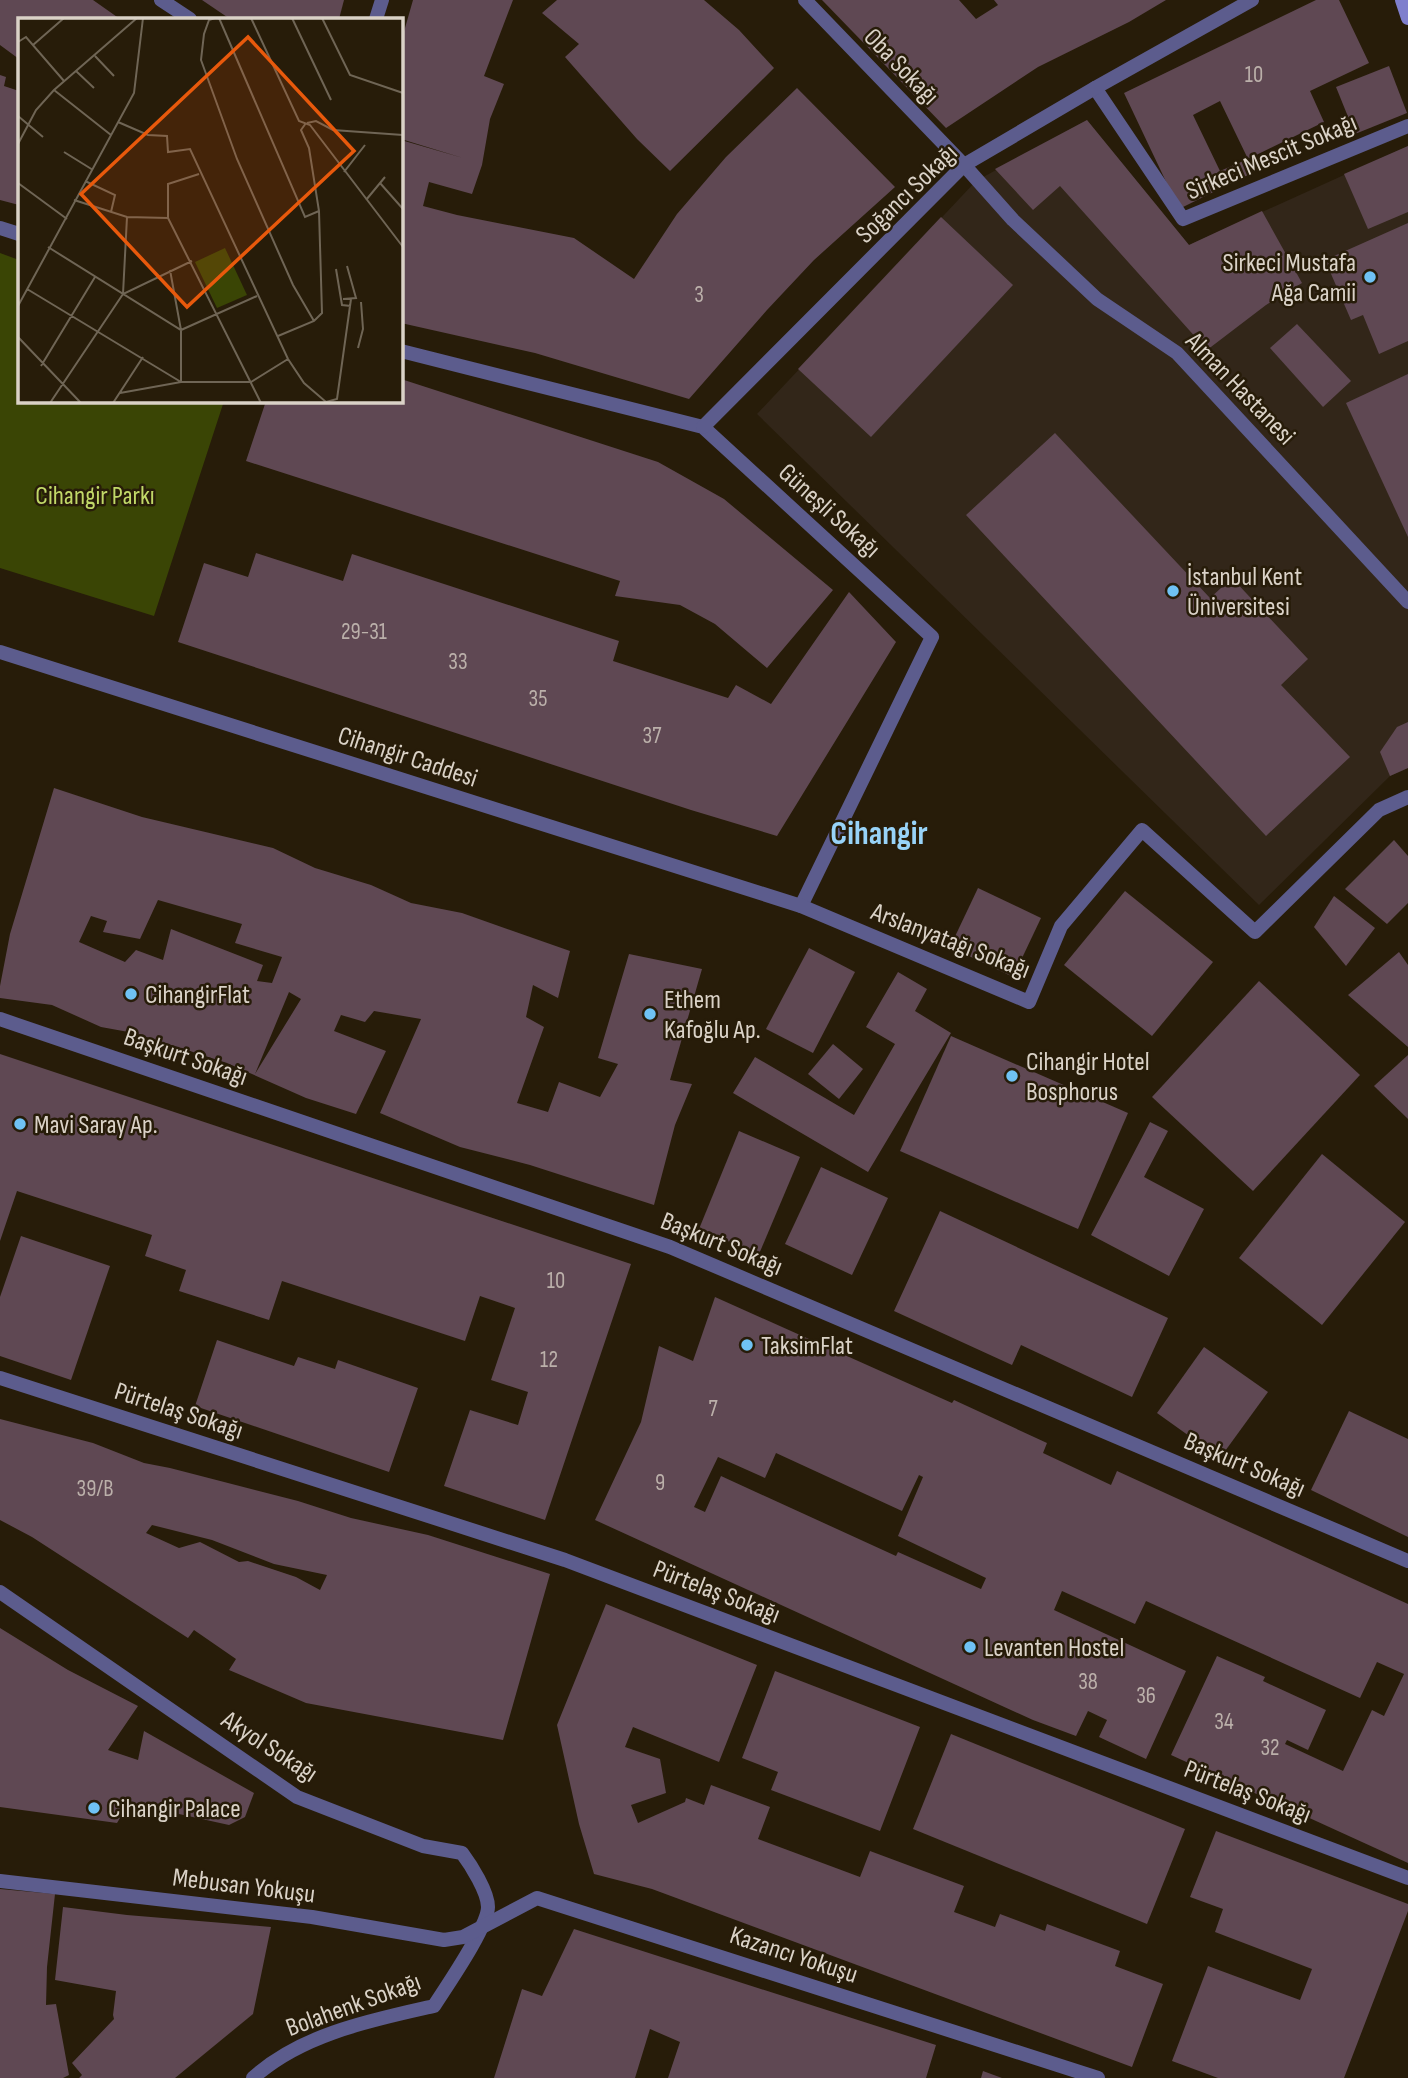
<svg xmlns="http://www.w3.org/2000/svg" width="1408" height="2078" font-family="'Sofia Sans Condensed',sans-serif">
  <rect width="100%" height="100%" fill="#271c09"/>
  <!-- education -->
  <polygon fill="#322619" points="1087,120 1189,245 1408,146 1408,768 1390,776 1259,905 757,414 976,181"/>
  <!-- green -->
  <polygon fill="#3a4505" points="0,253 19,260 19,401 224,401 154,616 0,568"/>
  <!-- building -->
  <g fill="#5f4853" fill-rule="evenodd">
    <polygon points="0,0 93,0 120,19 19,19 19,59 0,45"/>
    <polygon points="202,0 344,0 339,19 230,19"/>
    <polygon points="413,0 513,0 484,76 504,84 490,119 482,165 472,194 429,182 423,206 457,215 574,238 634,279 677,214 726,157 797,88 895,187 814,260 767,310 689,399 535,353 401,323 401,140 463,158 401,139 401,42"/>
    <polygon points="557,0 704,0 739,30 774,68 670,171 637,139 565,57 579,44 542,13"/>
    <polygon points="822,0 959,0 976,19 998,5 994,0 1166,0 1129,22 1038,67 946,128"/>
    <polygon points="1316,0 1339,0 1369,63 1310,91 1324,122 1248,159 1220,101 1193,115 1220,171 1248,159 1254,172 1179,209 1124,93"/>
    <polygon points="1389,66 1407,113 1355,134 1336,87"/>
    <polygon points="0,75 6,77 4,86 19,91 19,205 0,200"/>
    <polygon points="1087,120 1189,245 1262,211 1302,283 1266,305 1207,350 1060,186 1033,210 995,169"/>
    <polygon points="1408,146 1408,212 1368,229 1344,174"/>
    <polygon points="941,217 1013,285 871,437 798,369"/>
    <polygon points="1408,223 1408,341 1379,354 1363,315 1351,320 1325,260"/>
    <polygon points="1297,324 1351,381 1323,407 1270,348"/>
    <polygon points="1408,374 1408,537 1346,403"/>
    <polygon points="401,379 658,462 724,499 833,590 767,668 715,624 680,605 615,596 620,581 246,461 266,401 401,401"/>
    <polygon points="1055,433 1210,598 1232,578 1308,659 1281,685 1350,757 1266,836 966,515"/>
    <polygon points="256,553 343,581 352,554 619,641 613,661 728,698 736,685 771,704 849,592 896,642 777,836 691,810 178,642 204,563 248,577"/>
    <polygon points="1408,722 1408,768 1390,776 1380,752 1397,727"/>
    <path d="M54,788L142,817L273,848L315,868L371,885L411,903L462,913L570,951L558,998L533,985L526,1017L544,1027L517,1103L548,1112L559,1082L600,1097L618,1064L598,1058L629,954L702,969L670,1080L692,1084L675,1125L654,1205L530,1165L460,1147L380,1113L421,1019L374,1011L365,1022L341,1015L334,1031L386,1051L356,1114L306,1098L227,1063L134,1033L101,1027L52,1005L0,998V986L10,934ZM158,900L242,924L235,943L282,957L272,983L257,981L263,965L171,929L163,960L136,950L125,962L79,942L91,916L107,921L103,932L140,939ZM289,992L301,999L255,1074Z"/>
    <polygon points="1394,840 1408,856 1408,903 1387,924 1345,889"/>
    <polygon points="978,888 1041,918 1013,977 950,947"/>
    <polygon points="1125,891 1213,962 1152,1036 1064,965"/>
    <polygon points="1334,896 1375,928 1346,966 1314,927"/>
    <polygon points="809,948 855,972 813,1053 766,1029"/>
    <polygon points="1399,952 1408,965 1408,1047 1348,995"/>
    <polygon points="898,972 927,989 915,1011 951,1033 868,1172 733,1093 755,1057 854,1115 895,1044 866,1027"/>
    <polygon points="1259,981 1360,1075 1253,1191 1152,1097"/>
    <polygon points="951,1036 1128,1113 1078,1229 900,1151"/>
    <polygon points="833,1044 863,1069 839,1099 808,1074"/>
    <polygon points="0,1054 631,1264 545,1520 444,1486 470,1410 518,1425 528,1392 491,1380 515,1308 480,1296 465,1341 282,1281 269,1320 179,1291 186,1270 145,1256 152,1235 17,1191 0,1241"/>
    <polygon points="1408,1055 1408,1119 1374,1086"/>
    <polygon points="1150,1122 1168,1131 1144,1177 1204,1209 1169,1276 1091,1235"/>
    <polygon points="739,1131 800,1157 759,1254 699,1229"/>
    <polygon points="1322,1154 1405,1222 1322,1325 1239,1258"/>
    <polygon points="821,1167 888,1198 852,1275 785,1244"/>
    <polygon points="940,1211 1168,1318 1132,1397 1021,1345 1012,1365 894,1311"/>
    <polygon points="21,1236 110,1266 71,1380 0,1356 0,1297"/>
    <path d="M715,1297L952,1403L954,1400L1047,1443L1043,1453L1111,1485L1117,1471L1408,1604V1863L1171,1755L1217,1656L1265,1677L1263,1681L1326,1710L1308,1750L1287,1740L1285,1744L1343,1771L1372,1710L1384,1716L1404,1674L1377,1662L1360,1698L1146,1601L1135,1624L1062,1591L1054,1610L1186,1671L1146,1759L1099,1737L1107,1720L1088,1711L1076,1736L1033,1720L595,1520L641,1422L659,1346L693,1361ZM776,1453L902,1511L919,1475L923,1477L898,1536L986,1578L981,1589L898,1552L896,1556L721,1476L705,1512L694,1507L718,1457L765,1478Z"/>
    <polygon points="217,1340 294,1366 298,1357 335,1369 338,1360 418,1388 389,1472 195,1406"/>
    <polygon points="1204,1347 1268,1392 1220,1458 1157,1413"/>
    <polygon points="1349,1411 1408,1439 1408,1537 1311,1490"/>
    <path d="M0,1419L93,1443L144,1463L170,1468L298,1501L351,1518L428,1535L550,1574L503,1740L306,1703L229,1670L236,1659L194,1630L188,1638L32,1537L0,1520ZM152,1525L212,1540L274,1564L327,1575L320,1590L296,1577L248,1561L239,1562L200,1542L179,1548L146,1533Z"/>
    <polygon points="606,1604 757,1665 719,1762 633,1727 625,1747 660,1759 666,1793 631,1805 638,1823 685,1802 686,1798 704,1805 711,1785 770,1807 758,1839 860,1877 870,1851 964,1886 954,1912 995,1927 1000,1914 1045,1931 1047,1924 1120,1951 1115,1966 1163,1984 1132,2067 652,1889 594,1874 579,1824 557,1725"/>
    <polygon points="0,1628 68,1670 138,1706 108,1750 138,1760 144,1731 254,1793 245,1817 229,1825 129,1803 117,1823 0,1807"/>
    <polygon points="775,1671 920,1727 880,1831 771,1790 778,1772 742,1758"/>
    <polygon points="951,1734 1185,1829 1147,1924 913,1829"/>
    <polygon points="1216,1831 1408,1904 1408,1911 1344,2078 1218,2078 1172,2061 1208,1966 1300,2000 1312,1969 1215,1932 1223,1909 1190,1897"/>
    <polygon points="0,1889 55,1894 47,1967 46,2005 56,2004 69,2075 63,2078 0,2078"/>
    <polygon points="63,1907 127,1915 271,1927 253,2014 175,2078 79,2078 82,2075 72,2063 114,2019 113,2015 116,1991 55,1980"/>
    <polygon points="574,1929 936,2045 926,2078 668,2078 680,2042 650,2029 635,2078 494,2078 522,1989 542,1996"/>
    <polygon points="983,2071 1002,2078 981,2078"/>
  </g>
  <g fill="none" stroke-linecap="round" stroke-linejoin="round">
    <!-- lane -->
    <polyline stroke="#5c5c8d" stroke-width="14" points="964,165 1013,220 1097,299 1177,353 1408,602"/>
    <!-- street -->
    <g stroke="#5c5c8d" stroke-width="14">
      <polyline points="161,0 190,19"/>
      <polyline points="805,0 964,165"/>
      <polyline points="376,19 382,0"/>
      <polyline points="1095,88 1183,219 1408,126"/>
      <polyline points="0,228 19,234"/>
      <polyline points="401,351 703,427 932,637 801,906"/>
      <polyline points="703,427 964,165 1095,88 1252,0"/>
      <polyline points="0,652 801,906 1029,1002 1061,926 1142,830 1255,932 1379,810 1408,797"/>
      <polyline points="0,1019 670,1247 1408,1561"/>
      <polyline points="0,1378 565,1560 1408,1878"/>
      <path d="M0,1592L297,1797L423,1846L462,1853C471,1865 488,1892 488,1907C488,1927 446,1987 434,2006C372,2020 301,2034 253,2078"/>
      <polyline points="0,1881 312,1917 444,1940 463,1937 537,1898 1098,2078"/>
    </g>
    <!-- secondary -->
    <polyline stroke="#7f7fcd" stroke-width="14" points="1402,0 1408,18"/>
  </g>
  <!-- markers -->
  <g fill="#6fc2f4" stroke="#271c09" stroke-width="2.5">
    <circle cx="1370" cy="277" r="7"/>
    <circle cx="1173" cy="591" r="7"/>
    <circle cx="131" cy="994" r="7"/>
    <circle cx="650" cy="1014" r="7"/>
    <circle cx="1012" cy="1076" r="7"/>
    <circle cx="20" cy="1124" r="7"/>
    <circle cx="747" cy="1345" r="7"/>
    <circle cx="970" cy="1647" r="7"/>
    <circle cx="94" cy="1808" r="7"/>
  </g>
  <g text-anchor="middle" stroke-width="5" stroke-linejoin="round" paint-order="stroke">
    <!-- number labels -->
    <g font-size="23" fill="#bbb0aa">
      <text x="1254" y="82">10</text>
      <text x="699" y="302">3</text>
      <text x="364" y="639">29-31</text>
      <text x="458" y="669">33</text>
      <text x="538" y="706">35</text>
      <text x="652" y="743">37</text>
      <text x="556" y="1288">10</text>
      <text x="549" y="1367">12</text>
      <text x="713" y="1416">7</text>
      <text x="660" y="1490">9</text>
      <text x="95" y="1496">39/B</text>
      <text x="1088" y="1689">38</text>
      <text x="1146" y="1703">36</text>
      <text x="1224" y="1729">34</text>
      <text x="1270" y="1755">32</text>
    </g>
    <!-- street labels -->
    <g font-size="26" fill="#dad2c7" stroke="#271c09">
      <text transform="translate(902 66) rotate(46)" y="9">Oba Sokağı</text>
      <text transform="translate(1271 156) rotate(-23)" y="9">Sirkeci Mescit Sokağı</text>
      <text transform="translate(906 193) rotate(-44)" y="9">Soğancı Sokağı</text>
      <text transform="translate(1241 388) rotate(46)" y="9">Alman Hastanesi</text>
      <text transform="translate(830 510) rotate(42)" y="9">Güneşli Sokağı</text>
      <text transform="translate(408 756) rotate(18)" y="9">Cihangir Caddesi</text>
      <text transform="translate(951 940) rotate(21)" y="9">Arslanyatağı Sokağı</text>
      <text transform="translate(186 1056) rotate(19)" y="9">Başkurt Sokağı</text>
      <text transform="translate(722 1243) rotate(22)" y="9">Başkurt Sokağı</text>
      <text transform="translate(179 1410) rotate(18)" y="9">Pürtelaş Sokağı</text>
      <text transform="translate(1245 1464) rotate(23)" y="9">Başkurt Sokağı</text>
      <text transform="translate(717 1591) rotate(21)" y="9">Pürtelaş Sokağı</text>
      <text transform="translate(270 1746) rotate(33)" y="9">Akyol Sokağı</text>
      <text transform="translate(1248 1791) rotate(21)" y="9">Pürtelaş Sokağı</text>
      <text transform="translate(244 1885) rotate(7)" y="9">Mebusan Yokuşu</text>
      <text transform="translate(794 1954) rotate(18)" y="9">Kazancı Yokuşu</text>
      <text transform="translate(353 2004) rotate(-20)" y="9">Bolahenk Sokağı</text>
    </g>
    <!-- poi labels -->
    <g font-size="26" fill="#dad2c7" stroke="#271c09" text-anchor="start">
      <text x="1356" y="271" text-anchor="end">Sirkeci Mustafa<tspan x="1356" dy="30">Ağa Camii</tspan></text>
      <text x="1187" y="585">İstanbul Kent<tspan x="1187" dy="30">Üniversitesi</tspan></text>
      <text x="145" y="1003">CihangirFlat</text>
      <text x="664" y="1008">Ethem<tspan x="664" dy="30">Kafoğlu Ap.</tspan></text>
      <text x="1026" y="1070">Cihangir Hotel<tspan x="1026" dy="30">Bosphorus</tspan></text>
      <text x="34" y="1133">Mavi Saray Ap.</text>
      <text x="761" y="1354">TaksimFlat</text>
      <text x="984" y="1656">Levanten Hostel</text>
      <text x="108" y="1817">Cihangir Palace</text>
    </g>
    <!-- park labels -->
    <g font-size="26" fill="#c1d868" stroke="#271c09">
      <text x="95" y="504">Cihangir Parkı</text>
    </g>
    <!-- district labels -->
    <g font-size="33" font-weight="bold" fill="#98d3f8" stroke="#271c09">
      <text x="879" y="844">Cihangir</text>
    </g>
  </g>
  <!-- overview -->
  <g transform="translate(18 18)">
    <rect width="385" height="385" fill="#271c09"/>
    <path d="M207,230L229,277L199,290L177,244Z" fill="#3a4505"/>
    <path fill="none" stroke="#6f6555" stroke-width="2" d="M197,0L191,2L186,16L183,42L219,141L275,267L296,303M201,0L287,199L301,193M233,0L281,103L292,107L385,229M274,0L313,82M304,0L332,57L385,75M0,24L8,19L46,63M15,27L46,0M77,38L96,58M58,53L76,70M36,72L93,117M0,98L25,119M100,104L130,117L149,118L150,134L172,131L270,341L286,365L308,384L319,381L333,281M289,105L298,103L315,112L385,117M0,126L18,92L36,72L119,0M46,134L75,152M326,154L347,127M181,156L150,166V200L243,385M67,163L97,177L93,194M0,165L49,201M362,165L385,191M56,182L109,199L150,200M348,182L367,159M30,229L163,312L239,278M318,251L324,287L333,288M152,252L163,312V364M9,271L163,364M105,276L109,199M325,281L338,280L329,248M0,288L116,75L125,0M260,318L296,303L304,295L301,193L291,130L283,112L288,105M0,319L63,385M340,330L345,311L343,284M23,348L77,259M102,375L163,364H233L270,341M32,385L105,276L174,243M95,385L125,339"/>
    <path fill="#e8590c" fill-opacity="0.15" stroke="#e8590c" stroke-width="3.5" d="M230,19L336,133L169,289L63,176Z"/>
    <rect width="385" height="385" fill="none" stroke="#dad2c7" stroke-width="3.5"/>
  </g>
</svg>
